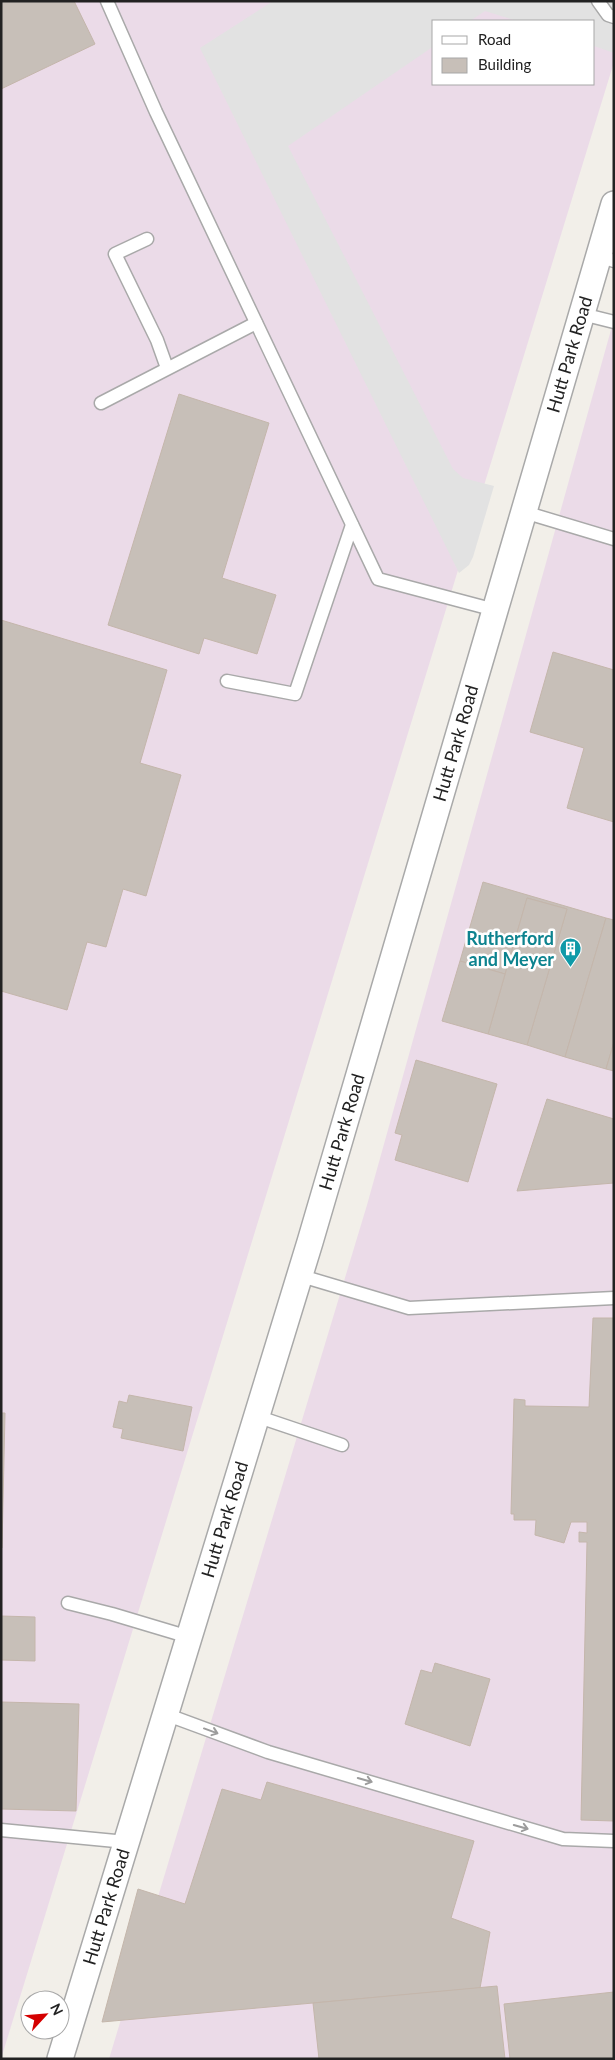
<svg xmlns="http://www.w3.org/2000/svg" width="615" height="2060" font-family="Lato,sans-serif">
  <rect width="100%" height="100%" fill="#f2efe9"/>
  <!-- industrial -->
  <g fill="#ebdbe8" fill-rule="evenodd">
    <path d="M1,1H614V62L1,2059ZM434,21H594V84H434Z"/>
    <polygon points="614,319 614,2059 109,2059 367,1205"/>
  </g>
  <!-- parking -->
  <polygon fill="#e2e2e2" points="273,1 614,1 614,53 594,46 594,21 517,21 485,11 470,21 434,21 434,46 288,146 453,469 463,478 494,486 473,557 469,565 459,573 200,48"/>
  <!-- building -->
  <g fill="#c7bfb8" stroke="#c4b6ab">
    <polygon points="1,1 74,1 95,44 1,89"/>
    <polygon points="179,394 269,423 222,578 276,595 257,654 204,638 199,654 108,625"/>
    <polygon points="1,620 167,670 140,763 181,775 146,896 123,889 106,947 87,942 67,1010 1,991"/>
    <polygon points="553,652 614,670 614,822 567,808 584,748 530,732"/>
    <polygon points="483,882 606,918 565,1057 527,1045 567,909 527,898 505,974 460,961"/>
    <polygon points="527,898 567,909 527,1045 488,1034"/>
    <polygon points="606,918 614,920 614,1042 606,1069 565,1057"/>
    <polygon points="460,961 505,974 488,1034 442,1021"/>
    <polygon points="614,1042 614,1071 606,1069"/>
    <polygon points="416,1060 497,1084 468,1182 395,1160 402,1135 395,1133"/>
    <polygon points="547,1099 614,1119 614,1183 517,1191"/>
    <polygon points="593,1318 614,1318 614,1821 581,1820 587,1542 579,1542 579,1532 587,1533 587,1522 571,1522 564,1543 535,1535 536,1520 514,1520 514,1514 511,1514 514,1399 525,1400 525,1406 589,1407"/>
    <polygon points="129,1395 192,1407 183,1451 121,1438 123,1429 113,1427 119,1401 127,1403"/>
    <polygon points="1,1413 5,1413 2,1548 1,1548"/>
    <polygon points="1,1616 35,1617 35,1661 1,1660"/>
    <polygon points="435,1663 490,1679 470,1746 405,1724 421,1670 432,1673"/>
    <polygon points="1,1702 79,1704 76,1811 1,1809"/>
    <polygon points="267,1782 474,1841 451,1918 490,1932 480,1988 102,2022 138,1889 185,1904 222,1789 261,1800"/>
    <polygon points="497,1986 505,2059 319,2059 313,2003"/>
    <polygon points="614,1992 614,2059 510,2059 504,2004"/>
  </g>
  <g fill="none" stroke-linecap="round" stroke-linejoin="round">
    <defs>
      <g id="lane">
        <polyline points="107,1 156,112 378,579 495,610"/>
        <polyline points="598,1 608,15 614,17"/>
        <polyline points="147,239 115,254 157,340 167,368"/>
        <polyline points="600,256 614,261"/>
        <polyline points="582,314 614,322"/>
        <polyline points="101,403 256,323"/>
        <polyline points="524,512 614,539"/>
        <polyline points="227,681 295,694 352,525"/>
        <polyline points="298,1275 409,1308 614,1298"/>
        <polyline points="256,1416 342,1445"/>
        <polyline points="68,1603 112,1614 189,1637"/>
        <polyline points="165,1714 268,1752 563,1839 614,1841"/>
        <polyline points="1,1830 126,1842"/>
      </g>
      <g id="street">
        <path id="s1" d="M60,2059L310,1242L614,204"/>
      </g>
    </defs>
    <!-- lane casing -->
    <use href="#lane" stroke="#a9a9a9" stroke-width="15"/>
    <!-- street casing -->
    <use href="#street" stroke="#a9a9a9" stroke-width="28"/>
    <!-- lane -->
    <use href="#lane" stroke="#fff" stroke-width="12"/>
    <!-- street -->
    <use href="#street" stroke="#fff" stroke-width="25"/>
  </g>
  <!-- one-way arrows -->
  <defs><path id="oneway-shaft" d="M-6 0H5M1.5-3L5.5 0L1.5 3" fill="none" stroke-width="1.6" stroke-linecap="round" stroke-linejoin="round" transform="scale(1.25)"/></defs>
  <g stroke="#9c9c9c">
    <use href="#oneway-shaft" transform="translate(211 1731) rotate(20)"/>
    <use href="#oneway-shaft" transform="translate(365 1780) rotate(16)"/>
    <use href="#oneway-shaft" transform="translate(521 1827) rotate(16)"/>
  </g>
  <!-- icons -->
  <defs>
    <symbol id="building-pin" viewBox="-11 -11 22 30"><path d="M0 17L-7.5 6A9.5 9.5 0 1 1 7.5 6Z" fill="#0f9aa8" stroke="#fff"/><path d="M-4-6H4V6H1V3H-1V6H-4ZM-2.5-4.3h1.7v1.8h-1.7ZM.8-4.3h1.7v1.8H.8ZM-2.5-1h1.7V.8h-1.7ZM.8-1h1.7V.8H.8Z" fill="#fff"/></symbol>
  </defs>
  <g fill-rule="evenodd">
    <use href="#building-pin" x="558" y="936" width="25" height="34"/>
  </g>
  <g text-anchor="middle" stroke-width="5" stroke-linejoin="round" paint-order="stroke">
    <!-- street labels -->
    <g font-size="18" fill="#222" stroke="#fff">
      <text dy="6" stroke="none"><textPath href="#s1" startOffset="1779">Hutt Park Road</textPath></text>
      <text dy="6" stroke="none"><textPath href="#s1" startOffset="1374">Hutt Park Road</textPath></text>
      <text dy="6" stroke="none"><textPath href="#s1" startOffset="969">Hutt Park Road</textPath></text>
      <text dy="6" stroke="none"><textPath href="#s1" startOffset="564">Hutt Park Road</textPath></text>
      <text dy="6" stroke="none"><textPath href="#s1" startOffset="159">Hutt Park Road</textPath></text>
    </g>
    <!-- culture labels -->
    <g font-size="18" font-weight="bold" fill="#0d838f" stroke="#fff" text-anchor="end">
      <text x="554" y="945">Rutherford<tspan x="554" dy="21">and Meyer</tspan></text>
    </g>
  </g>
  <!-- border -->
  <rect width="615" height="2060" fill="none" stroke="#222222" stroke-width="5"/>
  <!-- legend -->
  <rect x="432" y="20" width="162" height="65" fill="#ffffff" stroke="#a7a7a7"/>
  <rect x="442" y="36" width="25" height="8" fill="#ffffff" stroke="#a7a7a7"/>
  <text x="478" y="45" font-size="15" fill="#222222">Road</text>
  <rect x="442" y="58" width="25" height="15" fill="#c7bfb8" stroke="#a7a7a7"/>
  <text x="478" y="70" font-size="15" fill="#222222">Building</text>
  <!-- north arrow -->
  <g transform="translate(45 2015) rotate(64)"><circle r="24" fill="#ffffff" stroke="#a7a7a7"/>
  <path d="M0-4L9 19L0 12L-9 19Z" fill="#d40000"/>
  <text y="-8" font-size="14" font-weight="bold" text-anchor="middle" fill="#222222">N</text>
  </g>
</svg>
